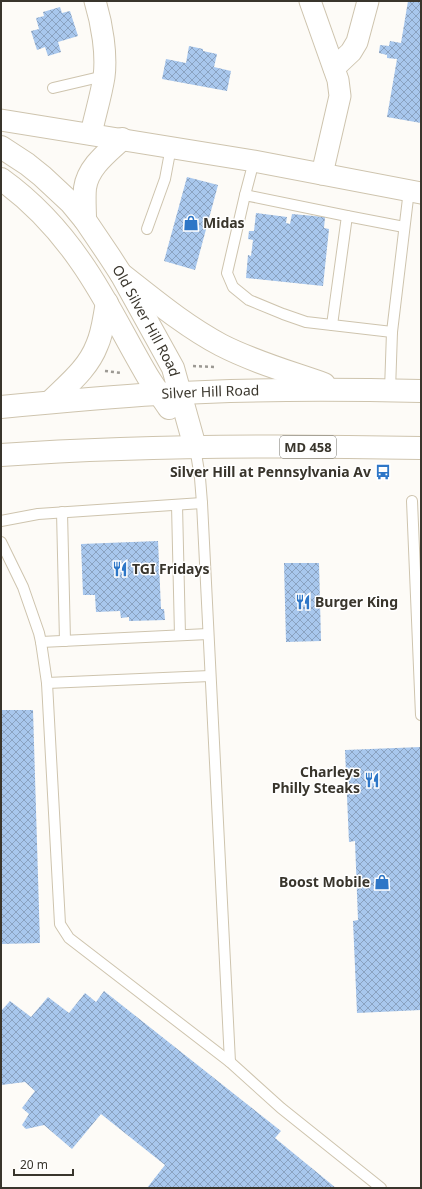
<svg xmlns="http://www.w3.org/2000/svg" width="422" height="1189" font-family="'Noto Sans',sans-serif">
  <defs>
    <pattern id="building-cross-hatch" width="8" height="8" patternUnits="userSpaceOnUse"><rect width="8" height="8" fill="#a8c7ed"/><path d="M0 0l8 8M0 8l8-8" fill="none" stroke="#8aa2c0"/></pattern>
  </defs>
  <rect width="100%" height="100%" fill="#fdfbf7"/>
  <!-- building -->
  <g fill="url(#building-cross-hatch)">
    <polygon points="408,1 421,1 421,123 387,117 397,59 387,58 387,55 379,53 380,45 389,46 390,41 401,43"/>
    <polygon points="60,7 62,13 70,11 78,36 58,42 61,52 48,56 45,47 37,50 31,31 39,29 36,18 44,16 43,12"/>
    <polygon points="189,46 203,49 203,51 217,54 214,67 231,71 227,91 162,79 166,59 186,63"/>
    <polygon points="187,177 218,185 195,270 164,261"/>
    <polygon points="256,213 287,217 286,223 290,224 292,214 325,217 324,228 329,229 323,286 246,278 248,255 251,256 253,240 248,239 249,231 254,231"/>
    <polygon points="158,541 161,609 164,609 165,620 129,621 129,617 121,618 120,611 96,612 95,595 83,595 81,544"/>
    <polygon points="284,563 319,563 321,641 286,642"/>
    <polygon points="1,710 33,710 40,943 1,944"/>
    <polygon points="421,747 421,1010 357,1013 353,921 358,920 355,841 349,842 345,750"/>
    <polygon points="104,991 281,1131 275,1138 336,1188 147,1188 165,1165 101,1114 72,1149 44,1125 26,1129 22,1125 29,1114 22,1108 35,1091 25,1082 1,1085 1,1011 10,1001 31,1017 48,997 69,1013 85,993 96,1002"/>
  </g>
  <g fill="none" stroke-linecap="round" stroke-linejoin="round">
    <defs>
      <g id="lane">
        <polyline points="53,88 104,76"/>
        <polyline points="254,161 245,195 227,273 233,287 249,300 283,314 306,322 392,332"/>
        <polyline points="245,195 347,216"/>
        <polyline points="147,229 165,179 171,147"/>
        <polyline points="332,325 347,216 404,227"/>
        <polyline points="390,390 392,332 409,190"/>
        <polyline points="195,447 200,478 202,503 230,1062"/>
        <polyline points="412,501 421,715"/>
        <polyline points="177,505 180,635"/>
        <polyline points="62,512 65,641"/>
        <polyline points="1,521 38,514 202,503"/>
        <polyline points="1,542 23,587 39,633 41,642 47,683 60,924 69,938 230,1062 281,1108 381,1188"/>
        <polyline points="41,642 208,634"/>
        <polyline points="47,683 210,676"/>
      </g>
      <g id="street">
        <polyline points="310,1 338,80 340,96 322,174"/>
        <polyline points="334,68 351,52 357,42 368,1"/>
        <polyline points="1,120 254,161 421,193"/>
        <path d="M91,134C95,115 101,96 104,77C107,54 102,24 95,1"/>
      </g>
      <g id="secondary">
        <path id="s1" d="M1,147L27,164L42,176L71,203L85,220L110,257L121,274L173,368L195,447"/>
        <path d="M1,179C33,202 59,230 81,262C105,296 123,334 144,370C151,383 161,396 169,408"/>
        <path d="M85,220C85,209 84,199 85,188C88,167 107,153 122,139"/>
      </g>
      <g id="primary">
        <path d="M121,274C153,299 185,326 221,345C254,362 290,372 324,384"/>
        <path d="M50,402C67,385 88,369 97,345C103,332 104,317 107,303"/>
        <path id="s2" d="M1,407C53,402 105,397 158,394C245,389 333,389 421,391"/>
        <path d="M1,455C140,445 282,445 421,448"/>
      </g>
    </defs>
    <!-- lane casing -->
    <use href="#lane" stroke="#cec4ae" stroke-width="12"/>
    <!-- street casing -->
    <use href="#street" stroke="#cec4ae" stroke-width="23"/>
    <!-- secondary casing -->
    <use href="#secondary" stroke="#cec4ae" stroke-width="24"/>
    <!-- primary casing -->
    <use href="#primary" stroke="#cec4ae" stroke-width="24"/>
    <!-- path -->
    <g stroke="#9c9993" stroke-width="2.5" stroke-dasharray="3 3" stroke-linecap="butt">
      <polyline points="193,366 216,367"/>
      <polyline points="105,371 122,373"/>
    </g>
    <!-- lane -->
    <use href="#lane" stroke="#fff" stroke-width="10"/>
    <!-- street -->
    <use href="#street" stroke="#fff" stroke-width="21"/>
    <!-- secondary -->
    <use href="#secondary" stroke="#fff" stroke-width="22"/>
    <!-- primary -->
    <use href="#primary" stroke="#fff" stroke-width="22"/>
  </g>
  <!-- icons -->
  <defs>
    <symbol id="shop-bare" viewBox="-9 -9 18 18"><path d="M-5-2.5h2.3a2.7 3.5 0 0 1 5.4 0H5L5.5 6h-11ZM-1.5-2.5h3a1.5 2.3 0 0 0-3 0Z" fill="#2d76c7" stroke="#fff" stroke-width="2.5" paint-order="stroke"/></symbol>
    <symbol id="bus-bare" viewBox="-9 -9 18 18"><path d="M-5-6H5V4H4V6H2V4H-2V6H-4V4H-5ZM-3.5-4V0h7V-4ZM-3.5 1.2v1.5H-2V1.2ZM2 1.2v1.5H3.5V1.2Z" fill="#2d76c7" stroke="#fff" stroke-width="2.5" paint-order="stroke"/></symbol>
    <symbol id="restaurant-bare" viewBox="-9 -9 18 18"><path d="M-5-6h1v4h1v-4h1v4h1v-4h1v5L-1.5 .5V6h-2V.5L-5-1ZM5-6V6H3V1.5H1.5Q1.5-4 5-6Z" fill="#2d76c7" stroke="#fff" stroke-width="2.5" paint-order="stroke"/></symbol>
  </defs>
  <g fill-rule="evenodd">
    <use href="#shop-bare" x="180" y="212" width="22" height="22"/>
    <use href="#bus-bare" x="372" y="461" width="22" height="22"/>
    <use href="#restaurant-bare" x="109" y="558" width="22" height="22"/>
    <use href="#restaurant-bare" x="292" y="591" width="22" height="22"/>
    <use href="#restaurant-bare" x="361" y="769" width="22" height="22"/>
    <use href="#shop-bare" x="371" y="871" width="22" height="22"/>
  </g>
  <g text-anchor="middle" stroke-width="3" stroke-linejoin="round" paint-order="stroke">
    <!-- shield labels -->
    <rect fill="#fff" stroke="#74726b" stroke-width="1" x="280" y="436" width="56" height="22" rx="3"/>
    <g font-size="13" font-weight="bold" fill="#39352c">
      <text x="308" y="452">MD 458</text>
    </g>
    <!-- poi labels -->
    <g font-size="14" font-weight="bold" fill="#39352c" stroke="#fff" text-anchor="start">
      <text x="203" y="228">Midas</text>
      <text x="371" y="477" text-anchor="end">Silver Hill at Pennsylvania Av</text>
      <text x="132" y="574">TGI Fridays</text>
      <text x="315" y="607">Burger King</text>
      <text x="360" y="777" text-anchor="end">Charleys<tspan x="360" dy="16">Philly Steaks</tspan></text>
      <text x="370" y="887" text-anchor="end">Boost Mobile</text>
    </g>
    <!-- street labels -->
    <g font-size="14" fill="#39352c" stroke="#fff">
      <text dy="5" stroke="none"><textPath href="#s1" startOffset="230">Old Silver Hill Road</textPath></text>
      <text dy="5" stroke="none"><textPath href="#s2" startOffset="210">Silver Hill Road</textPath></text>
    </g>
  </g>
  <!-- border -->
  <rect width="422" height="1189" fill="none" stroke="#39352c" stroke-width="4"/>
  <!-- scale -->
  <path d="M14 1169v6h59v-6" fill="none" stroke="#39352c" stroke-width="2"/>
  <text x="20" y="1169" font-size="12" fill="#39352c" stroke="#ffffff" stroke-width="3" paint-order="stroke">20 m</text>
</svg>
